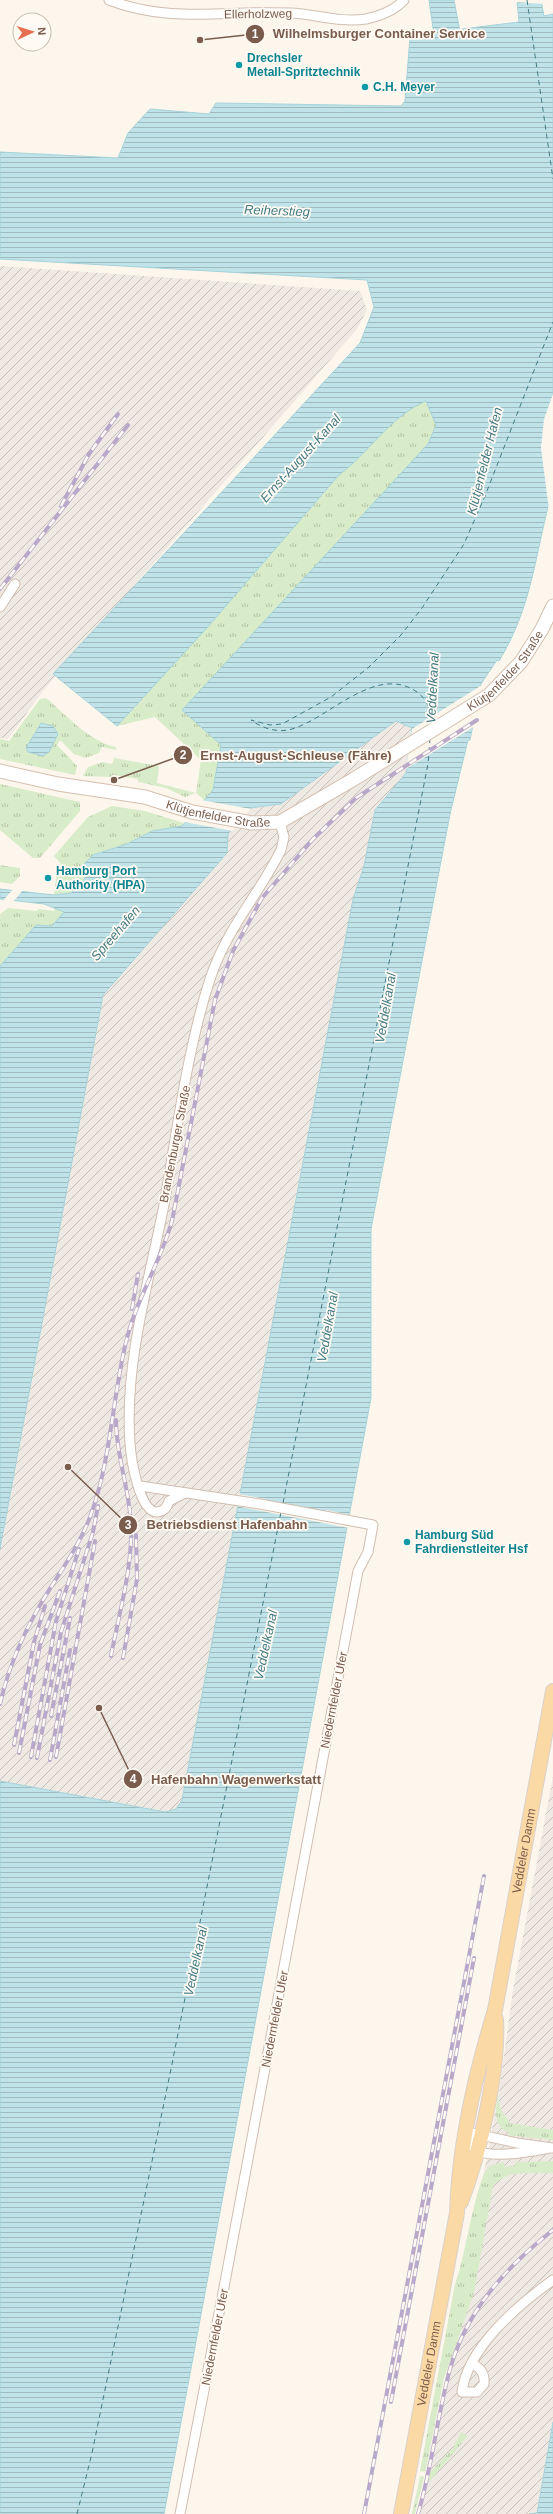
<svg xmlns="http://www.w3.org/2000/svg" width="553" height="2514" font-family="Arial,sans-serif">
  <defs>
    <pattern id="industrial-furrows" width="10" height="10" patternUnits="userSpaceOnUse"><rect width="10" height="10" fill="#efe9e4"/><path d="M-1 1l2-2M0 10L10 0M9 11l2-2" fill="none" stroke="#c7c0bb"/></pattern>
    <pattern id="grass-tufts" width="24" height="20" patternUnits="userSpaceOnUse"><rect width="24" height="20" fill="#d8ecc9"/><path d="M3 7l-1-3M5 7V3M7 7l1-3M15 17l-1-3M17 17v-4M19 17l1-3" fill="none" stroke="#b4c2a5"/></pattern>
    <pattern id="water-rules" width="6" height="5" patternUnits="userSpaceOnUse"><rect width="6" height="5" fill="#bfe3e8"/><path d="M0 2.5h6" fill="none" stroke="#a0bbbe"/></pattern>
  </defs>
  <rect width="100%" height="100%" fill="#fdf6ec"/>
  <!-- industrial -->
  <g fill="url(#industrial-furrows)">
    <polygon points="0,266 360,291 367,310 357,329 43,691 8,739 0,738"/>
    <polygon points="396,721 412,728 406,773 375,810 364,866 353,899 182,1800 176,1809 165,1812 0,1781 0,1549 103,995 227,853 228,834 249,808 281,804"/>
    <polygon points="553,1776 553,2422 536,2514 420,2514 499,2092 513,1990"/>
  </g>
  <!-- grass -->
  <g fill="url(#grass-tufts)">
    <path d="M426,400L436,425L428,444L183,710L221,745L213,790L204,800L196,793L185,797L166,788L138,782V779L113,775L112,777L83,776L88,767L103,762L112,764L114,758L159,766L157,783L196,793L201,760L155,717L117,726L206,629L339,475C371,451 388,417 426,400Z"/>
    <path d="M46,698C68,716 88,741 116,747V750L102,747L99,753L85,758L74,754L60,740L57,745L77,766L75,775L0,759V739L9,741L40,699Z"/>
    <polygon points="0,784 80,802 80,811 40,858 33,858 0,830"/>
    <polygon points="112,806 145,811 184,823 182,826 152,831 127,844 93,855 85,877 71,893 54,895 57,872 62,865 54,856 88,817"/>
    <polygon points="0,865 20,868 20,876 12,884 0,882"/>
    <polygon points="8,908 37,911 38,909 54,911 55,908 65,912 52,926 36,925 0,966 0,914"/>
    <path d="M498,2095L500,2108L510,2123L553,2130V2140L508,2135V2132C492,2126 496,2109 498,2095Z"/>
    <path d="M553,2161V2173C534,2174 505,2169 493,2186L474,2293L444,2378L426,2469L425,2472L420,2471L455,2284C465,2261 476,2177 489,2167C493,2164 499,2163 504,2162L505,2167L515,2166V2162Z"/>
    <polygon points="461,2432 468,2436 429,2482 430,2472 453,2448"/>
    <polygon points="420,2476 424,2477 415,2514 412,2514"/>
  </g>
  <!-- water -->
  <g fill="url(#water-rules)" stroke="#a5d3da">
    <path d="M429,0H454L460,32L462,29L519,22L517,0H541L544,16L553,14V479L551,495C535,555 532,607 499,661L497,660L481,684L470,740H468L450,814L371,1229V1398L164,2514H0V1781L165,1812L176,1809L182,1800L353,899L364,866L375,810L406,773L412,728L396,721L281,804L249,808L228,834L227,853L103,995L0,1549V966L36,925L52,926L64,912L44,904L0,899V889L54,895L71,893L85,878L83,865L93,855L127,844L152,831L182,826L213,790L221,745L182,710L428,444L436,425L426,401C389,417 370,452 339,475L206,629L117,726L53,674L360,343L374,307L367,280L0,259V152L118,158L128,133L150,109L209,114L216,103L401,106L405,101L410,37L434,35Z"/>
    <polygon points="41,723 53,726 58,734 49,752 43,756 28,752 26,748"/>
    <polygon points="553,2422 553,2514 529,2514 537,2513"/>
  </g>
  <!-- pier -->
  <g fill="#fdf6ec">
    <polygon points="515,0 543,0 544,4 515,2"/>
    <polygon points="553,394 553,493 549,510 541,448 544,419"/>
    <polygon points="482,685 475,726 406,769 412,729"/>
    <polygon points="201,800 251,809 233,831 184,822"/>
    <polygon points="14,888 24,889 12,903 2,902"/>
    <polygon points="238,1494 266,1499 265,1503 325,1514 326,1510 351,1515 349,1528 236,1506"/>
  </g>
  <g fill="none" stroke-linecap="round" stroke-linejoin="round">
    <!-- ferry -->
    <g stroke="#437c86" stroke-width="1" stroke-dasharray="5 4" stroke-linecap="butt">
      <polyline points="527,0 553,179"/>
      <path d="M431,724C432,711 427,699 417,692C377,664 331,716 295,728C280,734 263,729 251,720L270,725L282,724L331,697L369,667L401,635L422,608L464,544L485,496L553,322"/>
      <polyline points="283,1503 428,764 430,739"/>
      <polyline points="77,2514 92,2453 172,2064 281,1512"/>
    </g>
    <defs>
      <g id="street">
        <path d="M109,0C171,24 226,10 290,13C316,14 339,23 366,19C380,16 394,11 404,0"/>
        <polyline points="0,607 15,584"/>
        <polyline points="140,1486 260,1504 373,1525 368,1552 358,1571 225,2282 180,2514"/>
        <path d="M185,1493L169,1501C167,1507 165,1511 157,1512C139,1512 131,1458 130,1443C124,1365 149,1281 164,1205C177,1132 187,1050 210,979C227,928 258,896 281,850L284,837L280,822"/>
        <path d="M550,2148C533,2151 489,2160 475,2149C470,2145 468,2138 467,2132L517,2143L553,2148"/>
        <path d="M472,2363C481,2369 485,2373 484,2384L477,2392H462C467,2348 519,2304 553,2280"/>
      </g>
      <g id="secondary">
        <path id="s1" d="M0,771L58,784L145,797L192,812L252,823L280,822L354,779L489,695L521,662L542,629L553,606"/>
      </g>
      <g id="primary">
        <path d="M461,2202C480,2153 499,2070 496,2019"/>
        <path id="s2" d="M401,2514L457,2213C459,2145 475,2075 495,2010L553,1691"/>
      </g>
    </defs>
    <!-- street casing -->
    <use href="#street" stroke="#d1beb0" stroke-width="11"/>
    <!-- secondary casing -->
    <use href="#secondary" stroke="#d6c0b0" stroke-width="15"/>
    <!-- primary casing -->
    <use href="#primary" stroke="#dad1cd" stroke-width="16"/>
    <!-- street -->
    <use href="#street" stroke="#fff" stroke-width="9"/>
    <!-- secondary -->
    <use href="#secondary" stroke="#fff" stroke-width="13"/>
    <!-- primary -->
    <use href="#primary" stroke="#fbd9a5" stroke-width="14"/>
    <defs>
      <g id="rail">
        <polyline points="61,506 89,454 118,414"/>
        <polyline points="0,589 128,425"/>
        <polyline points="132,1309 138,1274"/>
        <path d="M111,1656C119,1613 133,1567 131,1523C129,1488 116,1455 116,1420"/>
        <polyline points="123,1658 137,1579 136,1535"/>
        <path d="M0,1704C8,1669 21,1638 39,1607C56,1577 78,1549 90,1517C111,1461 112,1400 126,1342C136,1300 160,1263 172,1221L215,1000L233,951L262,898L313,839L356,798L477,720"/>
        <polyline points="51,1716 70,1618"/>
        <polyline points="14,1745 34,1642 45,1606"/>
        <polyline points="19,1753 40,1645 60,1591"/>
        <polyline points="31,1757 56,1621 79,1549"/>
        <polyline points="56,1757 95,1541"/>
        <polyline points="37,1758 61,1632 93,1532 98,1506"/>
        <polyline points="50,1760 70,1650"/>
        <polyline points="391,2402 474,1958"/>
        <polyline points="364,2514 484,1876"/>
        <path d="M418,2514C432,2466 437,2417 450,2369C467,2310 506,2267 553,2230"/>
      </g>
    </defs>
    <!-- rail casing -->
    <use href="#rail" stroke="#b9a8c9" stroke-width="4"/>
    <!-- rail -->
    <use href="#rail" stroke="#fffaf3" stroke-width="2.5" stroke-dasharray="8" stroke-linecap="butt"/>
  </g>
  <!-- markers -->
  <g fill="#0f9aa8" stroke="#fffaf3" stroke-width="1.5">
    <circle cx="239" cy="65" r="4"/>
    <circle cx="365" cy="87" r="4"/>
    <circle cx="48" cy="878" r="4"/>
    <circle cx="407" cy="1542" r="4"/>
  </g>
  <g text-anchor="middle" stroke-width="3.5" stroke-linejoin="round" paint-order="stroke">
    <!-- street labels -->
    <g font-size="12" fill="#7a5c4d" stroke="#fffaf3">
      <text transform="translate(258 14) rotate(-1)" y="4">Ellerholzweg</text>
      <text dy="4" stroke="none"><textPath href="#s1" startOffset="559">Klütjenfelder Straße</textPath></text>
      <text dy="4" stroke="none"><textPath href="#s1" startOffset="223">Klütjenfelder Straße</textPath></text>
      <text transform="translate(175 1144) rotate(-79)" y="4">Brandenburger Straße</text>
      <text transform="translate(334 1700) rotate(-79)" y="4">Niedernfelder Ufer</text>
      <text dy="4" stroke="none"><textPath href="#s2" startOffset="675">Veddeler Damm</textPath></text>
      <text transform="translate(275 2019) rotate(-79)" y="4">Niedernfelder Ufer</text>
      <text transform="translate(215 2337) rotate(-79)" y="4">Niedernfelder Ufer</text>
      <text dy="4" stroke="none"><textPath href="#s2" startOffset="153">Veddeler Damm</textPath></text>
    </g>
    <!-- culture labels -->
    <g font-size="12" font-weight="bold" fill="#0d838f" stroke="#fffaf3" text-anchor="start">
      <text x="247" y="62">Drechsler<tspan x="247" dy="14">Metall-Spritztechnik</tspan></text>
      <text x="373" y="91">C.H. Meyer</text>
      <text x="56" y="875">Hamburg Port<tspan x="56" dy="14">Authority (HPA)</tspan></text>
      <text x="415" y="1539">Hamburg Süd<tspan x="415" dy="14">Fahrdienstleiter Hsf</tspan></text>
    </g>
    <!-- water labels -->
    <g font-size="13" font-style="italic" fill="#437c86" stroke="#fffaf3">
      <text transform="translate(277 210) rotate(2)" y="5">Reiherstieg</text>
      <text transform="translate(300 458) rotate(-48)" y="5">Ernst-August-Kanal</text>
      <text transform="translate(484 461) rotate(-76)" y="5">Klütjenfelder Hafen</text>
      <text transform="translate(432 688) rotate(-87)" y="5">Veddelkanal</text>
      <text transform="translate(115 933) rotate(-49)" y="5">Spreehafen</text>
      <text transform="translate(385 1008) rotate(-80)" y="5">Veddelkanal</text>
      <text transform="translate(327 1327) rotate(-80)" y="5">Veddelkanal</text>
      <text transform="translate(265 1645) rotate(-78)" y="5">Veddelkanal</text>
      <text transform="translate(195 1961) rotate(-78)" y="5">Veddelkanal</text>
    </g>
  </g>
  <!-- callouts -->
  <path fill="none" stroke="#7a5c4d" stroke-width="1.5" d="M200 40L255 34M114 780L183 755M68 1467L128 1525M99 1708L133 1779"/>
  <g fill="#7a5c4d" stroke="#fffaf3" stroke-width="1.5">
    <circle cx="200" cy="40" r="4"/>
    <circle cx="114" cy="780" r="4"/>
    <circle cx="68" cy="1467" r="4"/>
    <circle cx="99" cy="1708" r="4"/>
    <circle cx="255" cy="34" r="10"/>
    <circle cx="183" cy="755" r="10"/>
    <circle cx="128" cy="1525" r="10"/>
    <circle cx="133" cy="1779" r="10"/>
  </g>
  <g font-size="12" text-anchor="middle" font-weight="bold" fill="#fff">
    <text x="255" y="38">1</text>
    <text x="183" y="759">2</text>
    <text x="128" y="1529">3</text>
    <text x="133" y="1783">4</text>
  </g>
  <g font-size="13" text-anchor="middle" font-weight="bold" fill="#7a5c4d" stroke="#fffaf3" stroke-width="3.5" stroke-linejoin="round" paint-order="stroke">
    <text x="379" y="38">Wilhelmsburger Container Service</text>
    <text x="296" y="760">Ernst-August-Schleuse (Fähre)</text>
    <text x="227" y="1529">Betriebsdienst Hafenbahn</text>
    <text x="236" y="1784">Hafenbahn Wagenwerkstatt</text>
  </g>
  <!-- north arrow -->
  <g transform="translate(32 32) rotate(86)"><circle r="19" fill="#fffaf3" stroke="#cabbb1"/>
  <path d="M0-3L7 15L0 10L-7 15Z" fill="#e76f51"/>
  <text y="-6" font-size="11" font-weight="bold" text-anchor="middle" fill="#7a5c4d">N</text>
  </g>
</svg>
